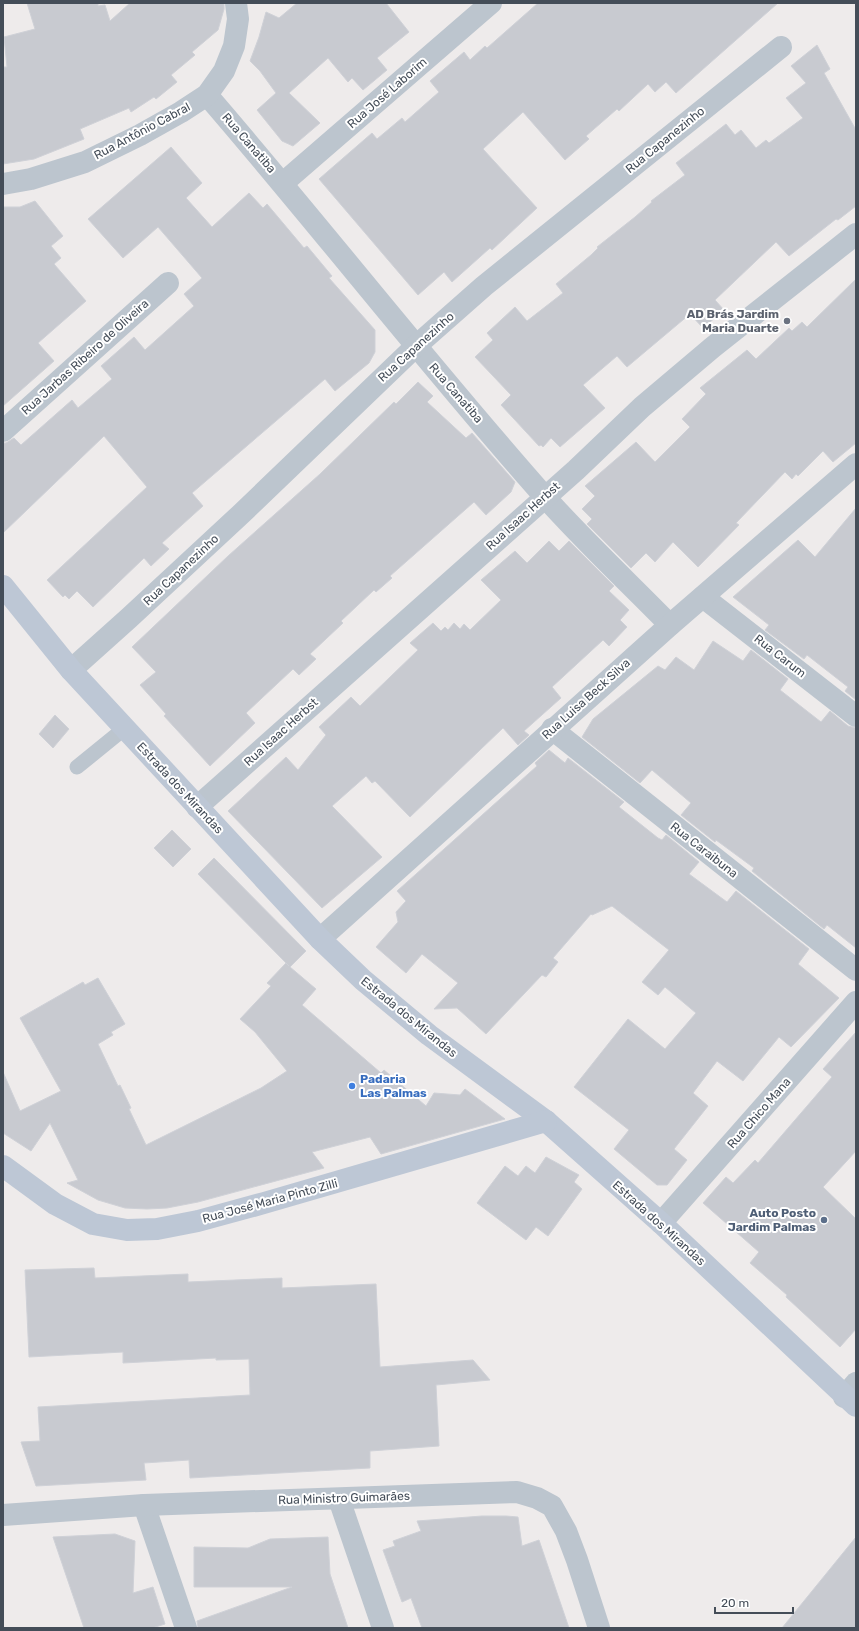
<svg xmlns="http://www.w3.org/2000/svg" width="859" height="1631" font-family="Rubik,sans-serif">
  <rect width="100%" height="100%" fill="#eeebeb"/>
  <!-- building -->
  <g fill="#c8cad0" stroke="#cfd1d7">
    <polygon points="27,3 98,3 98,6 105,5 110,21 130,3 224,3 224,9 218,30 192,52 195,55 171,75 177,82 156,99 154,97 131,112 129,108 80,129 84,139 34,159 3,164 3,67 7,67 4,37 35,29"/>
    <polygon points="297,3 386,3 409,32 377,58 387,70 363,90 352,78 348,82 328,58 289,93 320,123 293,146 282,141 257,110 276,93 260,71 250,61 259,37 266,12 279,18"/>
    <polygon points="538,3 778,3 676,93 666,82 655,92 648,84 619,111 617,109 586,136 589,139 565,160 523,112 483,149 537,208 492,250 490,248 452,282 444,272 418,295 319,179 372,133 377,139 402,118 405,122 439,92 430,81 464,52 470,60 485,46 487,48"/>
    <polygon points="817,45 830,69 824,73 856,130 856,206 838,220 836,219 789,256 776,242 715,300 724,310 703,328 690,314 627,367 617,356 583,385 605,408 560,447 551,438 543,447 541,445 539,446 501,405 511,395 475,357 493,340 487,333 515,307 527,321 563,293 556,284 591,255 598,248 597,247 635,217 652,202 651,201 685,175 676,163 726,124 735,135 741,130 756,148 766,140 769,143 803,118 786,98 806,83 791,66"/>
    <polygon points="171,147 202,183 186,198 212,227 249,193 263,208 267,204 304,248 307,246 332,276 329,278 375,330 375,352 369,363 335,391 325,379 192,493 203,506 162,543 169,549 151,566 144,558 93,607 77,591 69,599 65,595 63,597 47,580 147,487 104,436 3,533 3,443 6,443 14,438 21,445 72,400 78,408 112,379 101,366 134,337 145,350 194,306 184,294 202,278 158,227 123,258 88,219"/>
    <polygon points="35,201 63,236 51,246 61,258 54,264 86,301 38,343 54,361 3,406 3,207 20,207"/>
    <polygon points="856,279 856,443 833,462 823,451 798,476 796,474 792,479 785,472 736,523 739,525 698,567 673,542 655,562 646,553 631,568 587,524 592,519 582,509 595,496 585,486 636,442 655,462 690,427 682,419 706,394 700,388 747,350 756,359 789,328 792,331 802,322 807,327"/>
    <polygon points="418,382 433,396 427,402 466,438 472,433 515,482 511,492 486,515 474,502 390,576 392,578 376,592 374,590 341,621 343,623 310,654 316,659 299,675 293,669 246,713 255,723 210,766 164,716 166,714 140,685 156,672 132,647 228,556 320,474 394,402 396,404"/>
    <polygon points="856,508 856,700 845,691 848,687 807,655 804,659 765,630 769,625 733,597 798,540 815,557"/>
    <polygon points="549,541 559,551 569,541 614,586 609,591 629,610 620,620 627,627 609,646 603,640 552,687 561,698 524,731 529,735 518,745 503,728 410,817 375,781 372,783 366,776 332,806 382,857 322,908 228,811 286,757 298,770 326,735 319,727 351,697 360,706 418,650 410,643 433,623 441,631 445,627 448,630 454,623 460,629 464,624 470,630 501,600 481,580 515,551 527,563"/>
    <polygon points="713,641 743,661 751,650 788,679 780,690 821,722 830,711 848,726 856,728 856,948 827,925 824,929 752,871 754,868 716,840 715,842 681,815 691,803 652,770 640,783 582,737 593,719 658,666 665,670 676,657 694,670"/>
    <polygon points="55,715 69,729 53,748 39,734"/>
    <polygon points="549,750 565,763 568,758 624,802 619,807 658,838 662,840 666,835 699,862 689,874 727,902 736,891 809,949 798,964 839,998 791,1047 779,1037 743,1081 717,1061 693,1093 708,1106 674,1149 687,1160 667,1185 657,1185 614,1149 629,1130 574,1087 628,1019 665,1049 696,1013 665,987 658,995 642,982 669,950 612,906 592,915 591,914 553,958 558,962 546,977 542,975 486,1034 457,1008 434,1009 458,983 422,954 406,973 376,947 398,922 396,912 406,901 397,891 537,766 535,763"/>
    <polygon points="172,830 191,849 173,867 154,848"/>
    <polygon points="214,858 306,951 290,967 316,989 302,1005 381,1073 384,1070 426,1106 434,1093 460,1095 465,1089 505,1119 381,1154 370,1137 312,1152 324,1168 198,1202 167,1208 147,1209 125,1208 98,1200 67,1183 78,1180 50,1123 31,1151 3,1133 3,1072 20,1111 61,1091 20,1018 83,982 85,985 98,978 125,1024 111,1032 113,1035 98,1044 118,1086 120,1085 131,1108 129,1109 146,1145 261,1088 287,1071 255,1032 240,1019 271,986 267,983 286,963 289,966 198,874"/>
    <polygon points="856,1032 856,1151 823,1187 856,1219 856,1329 840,1347 786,1297 787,1295 750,1263 759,1252 703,1203 726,1177 733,1183 755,1160 758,1163 832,1077 823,1069"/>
    <polygon points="546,1157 579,1175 574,1182 582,1189 548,1236 536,1227 526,1240 477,1203 505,1166 518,1176 526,1166 535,1173"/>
    <polygon points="94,1268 95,1278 188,1274 188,1282 282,1278 282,1288 376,1284 380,1367 473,1360 490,1380 436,1385 439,1446 370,1451 370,1468 190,1478 189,1460 144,1463 146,1480 36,1486 21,1442 40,1441 38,1407 250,1395 249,1359 216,1360 216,1358 123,1363 123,1352 29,1357 25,1270"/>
    <polygon points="482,1516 506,1516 518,1517 522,1546 539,1540 569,1628 422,1628 411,1598 402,1602 383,1550 395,1546 393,1541 421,1531 417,1521"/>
    <polygon points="115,1534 135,1541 133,1593 153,1587 165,1624 152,1628 84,1628 53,1537"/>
    <polygon points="328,1537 330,1574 348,1628 198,1628 197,1621 292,1587 194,1587 194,1547 248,1548 270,1539"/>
    <polygon points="856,1537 856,1628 782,1628"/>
  </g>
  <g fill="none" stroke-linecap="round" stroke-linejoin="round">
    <!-- lane -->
    <polyline stroke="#bcc5ce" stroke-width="15" points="77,767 125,728"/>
    <!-- street -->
    <g stroke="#bcc5ce" stroke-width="22">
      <path d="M207,95C321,227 428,365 544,496C584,541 628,582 670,625"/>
      <polyline points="283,183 491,3"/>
      <polyline points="3,184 31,179 85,162 140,135 181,112 207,95 224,71 234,46 238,19 236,3"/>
      <polyline points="3,431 168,283"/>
      <polyline points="703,597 856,716"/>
      <polyline points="71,670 129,618 240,515 416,346 484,286 781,47"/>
      <polyline points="552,729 856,970"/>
      <polyline points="197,807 576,470 642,407 713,347 856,234"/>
      <polyline points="320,939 670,625 856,464"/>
      <polyline points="661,1223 856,1002"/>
      <polyline points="844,1397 856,1383"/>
      <polyline points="339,1499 383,1628"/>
      <polyline points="144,1505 186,1628"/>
      <polyline points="3,1515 144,1505 517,1492 537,1498 552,1506 566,1531 577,1560 599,1628"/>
    </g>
    <!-- secondary -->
    <g stroke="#bdc7d5" stroke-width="22">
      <polyline points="3,586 71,670 320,939 363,980 429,1035 546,1121 661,1223 856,1406"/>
      <polyline points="3,1166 55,1204 93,1224 127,1230 157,1229 198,1221 264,1203 546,1121"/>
    </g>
  </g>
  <!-- markers -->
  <circle fill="#6b7280" stroke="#fff" stroke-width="1.5" cx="787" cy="321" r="4"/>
  <circle fill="#3f7fe0" stroke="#fff" stroke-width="1.5" cx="352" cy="1086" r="4"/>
  <circle fill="#5c6f8a" stroke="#fff" stroke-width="1.5" cx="824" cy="1220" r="4"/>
  <g text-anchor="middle" stroke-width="4" stroke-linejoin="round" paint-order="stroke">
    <!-- street labels -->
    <g font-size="12" fill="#444d58" stroke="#fff">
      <text transform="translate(387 93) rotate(-41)" y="4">Rua José Laborim</text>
      <text transform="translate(142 131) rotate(-28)" y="4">Rua Antônio Cabral</text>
      <text transform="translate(665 140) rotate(-39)" y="4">Rua Capanezinho</text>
      <text transform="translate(249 143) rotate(49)" y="4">Rua Canatiba</text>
      <text transform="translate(416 347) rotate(-42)" y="4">Rua Capanezinho</text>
      <text transform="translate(85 357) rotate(-42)" y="4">Rua Jarbas Ribeiro de Oliveira</text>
      <text transform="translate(456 393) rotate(49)" y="4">Rua Canatiba</text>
      <text transform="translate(523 516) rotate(-42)" y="4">Rua Isaac Herbst</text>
      <text transform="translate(181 570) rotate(-43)" y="4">Rua Capanezinho</text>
      <text transform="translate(780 656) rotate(38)" y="4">Rua Carum</text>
      <text transform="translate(586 699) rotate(-42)" y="4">Rua Luisa Beck Silva</text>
      <text transform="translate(281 732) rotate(-42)" y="4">Rua Isaac Herbst</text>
      <text transform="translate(180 788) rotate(47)" y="4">Estrada dos Mirandas</text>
      <text transform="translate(704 850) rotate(38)" y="4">Rua Caraibuna</text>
      <text transform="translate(409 1017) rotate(39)" y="4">Estrada dos Mirandas</text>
      <text transform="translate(759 1113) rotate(-49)" y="4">Rua Chico Mana</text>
      <text transform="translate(270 1201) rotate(-15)" y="4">Rua José Maria Pinto Zilli</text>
      <text transform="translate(659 1223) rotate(42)" y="4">Estrada dos Mirandas</text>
      <text transform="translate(344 1498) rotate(-2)" y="4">Rua Ministro Guimarães</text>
    </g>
    <!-- worship labels -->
    <g font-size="12" font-weight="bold" fill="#5b616d" stroke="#fff" text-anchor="end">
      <text x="779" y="318">AD Brás Jardim<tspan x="779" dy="14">Maria Duarte</tspan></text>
    </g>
    <!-- shop labels -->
    <g font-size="12" font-weight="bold" fill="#366cbe" stroke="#fff" text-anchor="start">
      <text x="360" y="1083">Padaria<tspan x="360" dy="14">Las Palmas</tspan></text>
    </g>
    <!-- service labels -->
    <g font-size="12" font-weight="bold" fill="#4e5e75" stroke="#fff" text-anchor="end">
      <text x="816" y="1217">Auto Posto<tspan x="816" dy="14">Jardim Palmas</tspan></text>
    </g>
  </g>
  <!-- border -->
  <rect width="859" height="1631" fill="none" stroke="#444d58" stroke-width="8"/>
  <!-- scale -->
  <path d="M715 1607v6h78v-6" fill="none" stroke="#444d58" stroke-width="2"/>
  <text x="721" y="1607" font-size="12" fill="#444d58" stroke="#ffffff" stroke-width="3" paint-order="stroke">20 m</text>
</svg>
